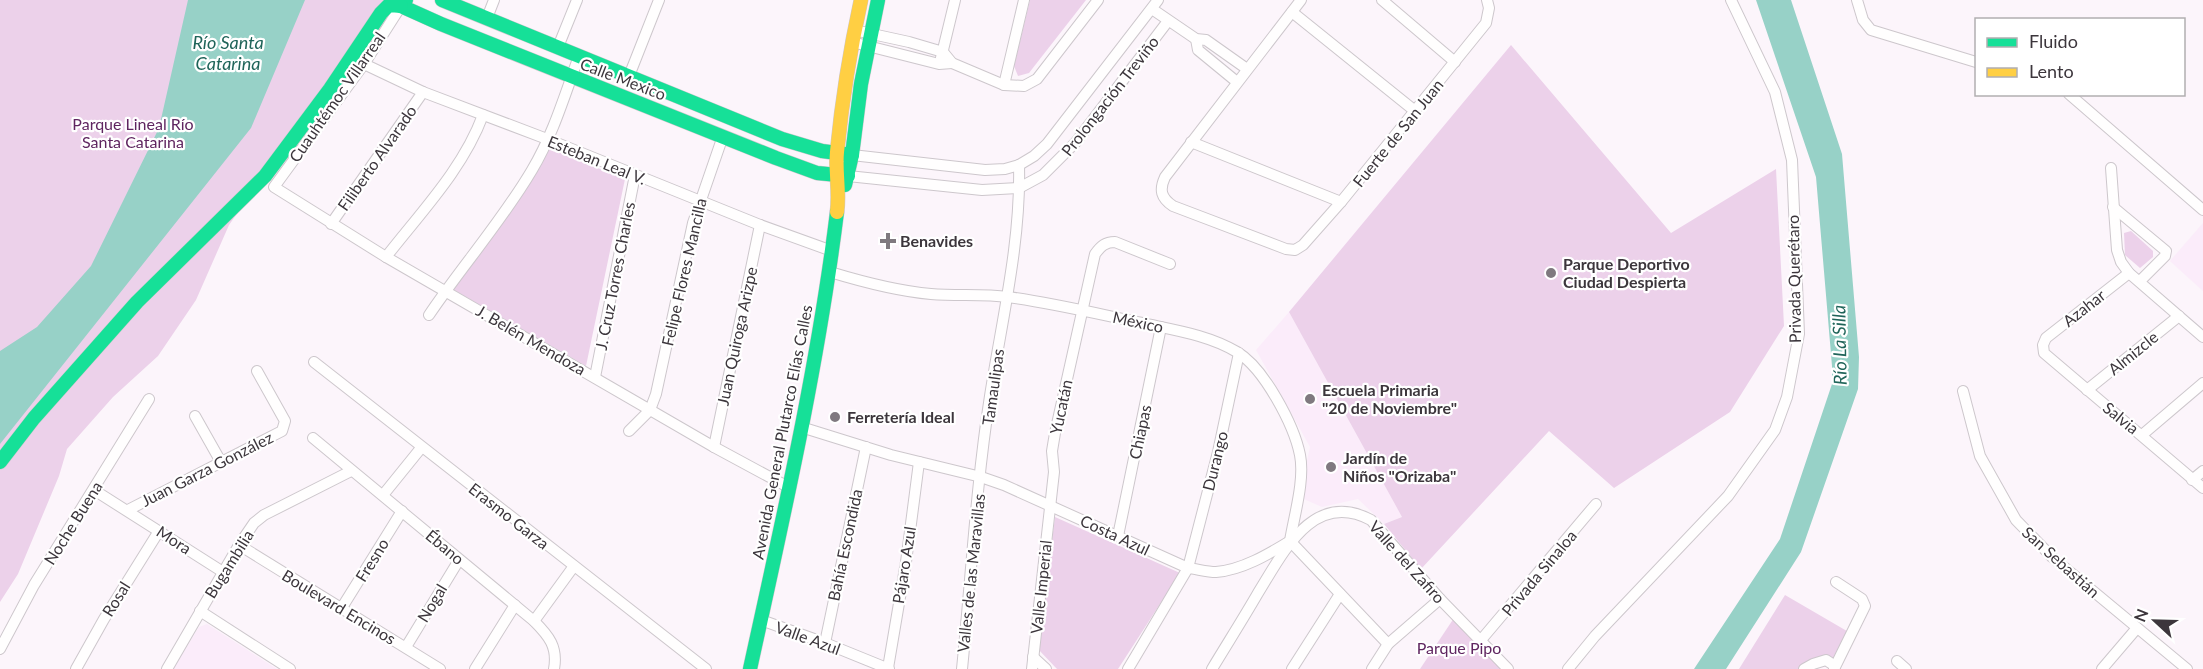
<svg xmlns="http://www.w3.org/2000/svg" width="2203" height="669" font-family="Lato,sans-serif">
  <rect width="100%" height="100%" fill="#fcf5fb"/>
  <!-- built -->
  <g fill="#fbecfa">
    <polygon points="2203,223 2203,291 2170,261"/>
    <polygon points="1289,312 1402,517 1384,524 1358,499 1322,507 1299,497 1310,447 1256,350"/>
    <polygon points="207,624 277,669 173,669 199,627"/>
  </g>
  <!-- green -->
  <g fill="#ecd1ea">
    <polygon points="0,0 388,0 229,225 196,300 158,356 113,397 67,449 59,476 18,574 0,602"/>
    <polygon points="1030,0 1086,0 1029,73 1018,76 1014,66"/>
    <polygon points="1511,45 1671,233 1776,169 1784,326 1730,412 1614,488 1549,431 1421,569 1384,524 1402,517 1289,312"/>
    <polygon points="548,148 625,179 586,366 452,289"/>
    <polygon points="2131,231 2153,251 2153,257 2140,268 2125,255 2124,233"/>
    <polygon points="1055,517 1180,573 1118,669 1057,669 1038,649"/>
    <polygon points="1785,595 1852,634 1835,666 1826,660 1804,669 1739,669"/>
    <polygon points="1456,615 1509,669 1420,669"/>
  </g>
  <!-- water -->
  <g fill="#97d1c7">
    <polygon points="188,0 305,0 251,128 0,444 0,351 37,327 91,266 159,128"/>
    <polygon points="1756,0 1791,0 1842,154 1859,357 1858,389 1801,552 1726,669 1694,669 1780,539 1832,384 1832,366 1816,177"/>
  </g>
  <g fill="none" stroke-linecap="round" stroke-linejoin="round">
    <defs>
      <g id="street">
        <path d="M1301,0L1165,177C1159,190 1161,198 1173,206L1286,249L1295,250L1303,245L1341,202L1486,23L1489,8L1487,0"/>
        <polyline points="1382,0 1455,62"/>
        <polyline points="1857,0 1863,20 1871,30 1976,62"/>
        <polyline points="401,6 364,64 274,187 386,257 714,447 790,488"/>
        <polyline points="1152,9 1196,39 1206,40 1247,69"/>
        <polyline points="1292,12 1415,111"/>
        <polyline points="487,18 494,0"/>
        <polyline points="854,30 909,42 943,52 952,63 1004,85 1024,86 1037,79 1098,0"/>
        <polyline points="1196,39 1198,50 1237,82"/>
        <polyline points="852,42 939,64 952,63"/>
        <polyline points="558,47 577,0"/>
        <polyline points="941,58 955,0"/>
        <polyline points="364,64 423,92 547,139 760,225 832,251"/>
        <polyline points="629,76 659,0"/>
        <polyline points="1004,85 1024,0"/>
        <polyline points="2069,94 2203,210"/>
        <polyline points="1191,142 1341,202"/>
        <polyline points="852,155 985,170 1005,169 1019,165 1034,156 1047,144 1158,0"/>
        <polyline points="2111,168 2117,250 2121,262 2129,273 2203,337"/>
        <polyline points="848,176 982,190 1019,188 1043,175 1076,142 1168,21"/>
        <polyline points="2113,207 2166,251 2165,256 2140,281"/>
        <polyline points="331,224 423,92"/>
        <path d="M386,257C421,212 463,169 483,115"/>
        <path d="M830,272C863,282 896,291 931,294C957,296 983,294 1008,297C1053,303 1098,314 1142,323C1174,330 1209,335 1237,352C1264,368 1294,425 1300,455C1305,480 1294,516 1290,541"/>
        <polyline points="2129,273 2046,338 2043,345 2044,353 2203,488"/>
        <path d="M429,315C462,266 502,221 532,170C553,135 565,94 579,56"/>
        <polyline points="314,362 706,669"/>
        <polyline points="595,377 635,175"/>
        <polyline points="2087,390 2179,316"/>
        <polyline points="1963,391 1980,456 2016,520 2052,557 2187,669"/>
        <polyline points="195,416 221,462"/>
        <path d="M801,427L891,455L981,477L1004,485L1188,568C1197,569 1207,572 1216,572C1242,570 1269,554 1290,541L1388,644"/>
        <polyline points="629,431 650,410 656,394 693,223 723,136"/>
        <polyline points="2142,435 2203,383"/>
        <path d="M313,438L534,621C549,636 558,647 554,669"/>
        <polyline points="714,447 760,225"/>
        <polyline points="2192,480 2203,471"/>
        <polyline points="94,490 223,572"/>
        <polyline points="383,495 421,448"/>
        <polyline points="128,510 282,431 285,421 257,371"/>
        <polyline points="1118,536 1161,327"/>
        <polyline points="239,545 440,669"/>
        <polyline points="341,609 402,511"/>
        <polyline points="200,611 290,669"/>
        <polyline points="761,620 825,643 889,669"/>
        <polyline points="534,621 574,566"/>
        <polyline points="1481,640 1596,504"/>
        <polyline points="825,643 866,447"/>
        <polyline points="406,647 459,560"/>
        <polyline points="0,649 34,585 149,399"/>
        <polyline points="1033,657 1046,669"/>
        <polyline points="1897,661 1906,669"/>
        <polyline points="888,668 906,562 919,462"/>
        <polyline points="76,669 104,619 159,531"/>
        <polyline points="167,669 239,545 254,523 264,515 351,471"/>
        <polyline points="475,669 515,605"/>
        <path d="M962,669C971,578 976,486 990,396C1002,319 1021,242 1019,165"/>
        <path d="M1032,669L1054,472L1052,451L1055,433L1095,254C1101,246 1105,242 1115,242L1170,264"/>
        <polyline points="1128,669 1188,568 1218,452 1239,353"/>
        <path d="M1212,669C1227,644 1243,619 1258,593C1283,553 1313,489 1371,520L1440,599L1508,669"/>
        <polyline points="1292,669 1340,594"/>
        <polyline points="1372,669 1388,644 1440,599"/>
        <polyline points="1568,669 1595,636 1728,496 1775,430 1787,397 1799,334 1792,160 1775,92 1731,0"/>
        <polyline points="1804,669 1813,664 1826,660 1835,666"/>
        <polyline points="1834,669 1865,606 1862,599 1836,582"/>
        <polyline points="2102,669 2137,628"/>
      </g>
      <g id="fast">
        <polyline points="406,0 401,6 441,24 776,158 817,173 848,176"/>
        <polyline points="442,0 782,139 822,151 852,155"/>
        <polyline points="845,185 852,155 861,84 878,0"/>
        <polyline points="0,462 34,418 137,302 265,176 330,89 381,13 389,5 401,6"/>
        <path d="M750,669C783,518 818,366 837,212"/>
      </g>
      <path id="slow" d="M837,212C840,192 835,172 837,152C842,101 850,50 861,0"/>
    </defs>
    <!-- street casing -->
    <use href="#street" stroke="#cdc7cc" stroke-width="12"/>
    <!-- fast casing -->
    <use href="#fast" stroke="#cdc7cc" stroke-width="15"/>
    <!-- slow casing -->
    <use href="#slow" stroke="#cdc7cc" stroke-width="15"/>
    <!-- street -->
    <use href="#street" stroke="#fffefe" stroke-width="10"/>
    <!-- fast -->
    <use href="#fast" stroke="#16e098" stroke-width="14"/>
    <!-- slow -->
    <use href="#slow" stroke="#ffcf43" stroke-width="14"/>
  </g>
  <!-- markers -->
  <g fill="#7f797f" stroke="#fff" stroke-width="2">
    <path d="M885 232h6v6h6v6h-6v6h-6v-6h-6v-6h6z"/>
    <circle cx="1551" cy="273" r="6"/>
    <circle cx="1310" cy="399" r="6"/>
    <circle cx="835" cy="417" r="6"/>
    <circle cx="1331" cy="467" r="6"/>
  </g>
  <g text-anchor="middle" stroke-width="4.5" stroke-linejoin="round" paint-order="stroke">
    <!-- street labels -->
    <g font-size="16" fill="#3c363c" stroke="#fff">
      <text transform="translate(623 79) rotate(21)" y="6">Calle Mexico</text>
      <text transform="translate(1110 96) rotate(-52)" y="6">Prolongación Treviño</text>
      <text transform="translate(337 97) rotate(-55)" y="6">Cuauhtémoc Villarreal</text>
      <text transform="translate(1398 133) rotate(-51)" y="6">Fuerte de San Juan</text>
      <text transform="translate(377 158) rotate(-55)" y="6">Filiberto Alvarado</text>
      <text transform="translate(597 160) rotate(22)" y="6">Esteban Leal V.</text>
      <text transform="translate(684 272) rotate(-77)" y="6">Felipe Flores Mancilla</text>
      <text transform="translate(615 276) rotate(-79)" y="6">J. Cruz Torres Charles</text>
      <text transform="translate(1794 279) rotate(-91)" y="6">Privada Querétaro</text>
      <text transform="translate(2084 308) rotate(-38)" y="6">Azahar</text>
      <text transform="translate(1138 322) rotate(12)" y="6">México</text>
      <text transform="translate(737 336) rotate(-78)" y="6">Juan Quiroga Arizpe</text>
      <text transform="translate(531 340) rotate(30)" y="6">J. Belén Mendoza</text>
      <text transform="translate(2133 353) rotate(-39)" y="6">Almizcle</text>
      <text transform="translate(993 387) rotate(-82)" y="6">Tamaulipas</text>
      <text transform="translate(1061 407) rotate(-78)" y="6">Yucatán</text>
      <text transform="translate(2121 418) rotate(39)" y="6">Salvia</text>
      <text transform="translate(782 432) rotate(-79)" y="6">Avenida General Plutarco Elías Calles</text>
      <text transform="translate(1140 432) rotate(-78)" y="6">Chiapas</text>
      <text transform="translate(1215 461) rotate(-76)" y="6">Durango</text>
      <text transform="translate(207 469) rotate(-27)" y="6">Juan Garza González</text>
      <text transform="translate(509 516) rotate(38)" y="6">Erasmo Garza</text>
      <text transform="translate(73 523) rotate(-58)" y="6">Noche Buena</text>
      <text transform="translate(1115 535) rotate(25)" y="6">Costa Azul</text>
      <text transform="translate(174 540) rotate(33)" y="6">Mora</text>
      <text transform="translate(845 545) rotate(-78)" y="6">Bahía Escondida</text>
      <text transform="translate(445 547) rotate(40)" y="6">Ébano</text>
      <text transform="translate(372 560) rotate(-58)" y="6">Fresno</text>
      <text transform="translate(1407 562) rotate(48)" y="6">Valle del Zafiro</text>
      <text transform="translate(2061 562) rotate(42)" y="6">San Sebastián</text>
      <text transform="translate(229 564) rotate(-58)" y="6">Bugambilia</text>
      <text transform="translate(904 565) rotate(-81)" y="6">Pájaro Azul</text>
      <text transform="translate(971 573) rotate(-84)" y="6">Valles de las Maravillas</text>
      <text transform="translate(1539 573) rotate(-50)" y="6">Privada Sinaloa</text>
      <text transform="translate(1041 587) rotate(-84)" y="6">Valle Imperial</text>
      <text transform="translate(116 599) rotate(-58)" y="6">Rosal</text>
      <text transform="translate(432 603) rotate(-59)" y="6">Nogal</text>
      <text transform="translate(339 607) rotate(31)" y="6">Boulevard Encinos</text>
      <text transform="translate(808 638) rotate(20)" y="6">Valle Azul</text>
    </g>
    <!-- park labels -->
    <g font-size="16" fill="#5f2560" stroke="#fff">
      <text x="133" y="130">Parque Lineal Río<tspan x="133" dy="18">Santa Catarina</tspan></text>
      <text x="1459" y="654">Parque Pipo</text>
    </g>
    <!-- poi labels -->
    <g font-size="16" font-weight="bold" fill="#3c363c" stroke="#fff" text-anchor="start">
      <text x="900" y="247">Benavides</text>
      <text x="1563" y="270">Parque Deportivo<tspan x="1563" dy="18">Ciudad Despierta</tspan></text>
      <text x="1322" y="396">Escuela Primaria<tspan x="1322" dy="18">"20 de Noviembre"</tspan></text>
      <text x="847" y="423">Ferretería Ideal</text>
      <text x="1343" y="464">Jardín de<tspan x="1343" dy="18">Niños "Orizaba"</tspan></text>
    </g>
    <!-- water labels -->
    <g font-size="18" font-style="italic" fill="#1f6459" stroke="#fff">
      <text x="228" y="49">Río Santa<tspan x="228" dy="21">Catarina</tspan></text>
      <text transform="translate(1840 345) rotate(-91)" y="6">Río La Silla</text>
    </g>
  </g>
  <!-- legend -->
  <rect x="1975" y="18" width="210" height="78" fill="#ffffff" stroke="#b1afb1" stroke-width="1.5"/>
  <rect x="1987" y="38" width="30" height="9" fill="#16e098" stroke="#b1afb1" stroke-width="1.5"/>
  <text x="2029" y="48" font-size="18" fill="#3c363c">Fluido</text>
  <rect x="1987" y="68" width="30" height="9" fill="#ffcf43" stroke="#b1afb1" stroke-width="1.5"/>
  <text x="2029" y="78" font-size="18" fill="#3c363c">Lento</text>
  <!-- north arrow -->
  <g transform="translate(2155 621) rotate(292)" stroke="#ffffff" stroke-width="4.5" paint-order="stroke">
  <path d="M0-4.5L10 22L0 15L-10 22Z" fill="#3c363c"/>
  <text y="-9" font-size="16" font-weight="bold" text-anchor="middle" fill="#3c363c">N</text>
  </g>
</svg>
